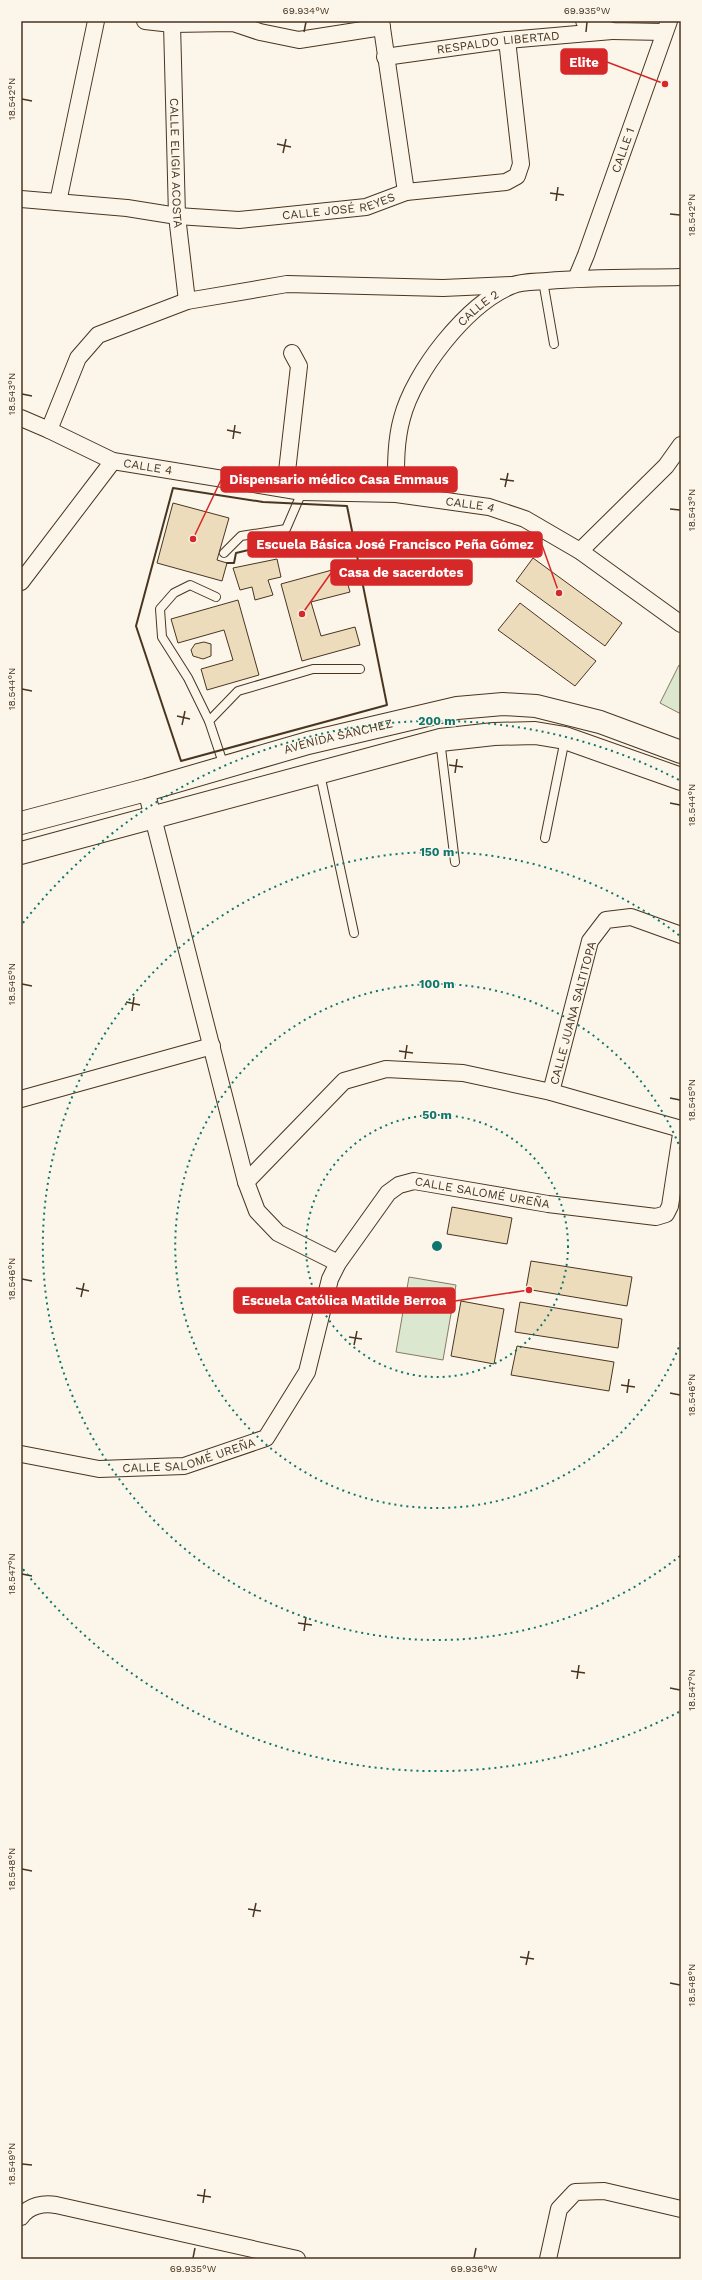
<svg xmlns="http://www.w3.org/2000/svg" width="702" height="2280" font-family="'Work Sans',sans-serif">
  <rect width="100%" height="100%" fill="#fbf6e9"/>
  <!-- green -->
  <g fill="#dce7d0" stroke="#887966">
    <polygon points="679,665 681,666 681,714 660,703"/>
    <polygon points="409,1277 456,1285 443,1360 396,1352"/>
  </g>
  <!-- building -->
  <g fill="#ecdcbc" stroke="#4a3520">
    <polygon points="173,503 229,518 217,560 227,563 222,581 157,563"/>
    <polygon points="533,558 622,623 605,646 516,581"/>
    <polygon points="277,559 281,577 268,580 273,595 255,600 252,587 240,590 233,568"/>
    <polygon points="343,567 350,592 311,602 321,636 355,627 360,645 302,661 281,584"/>
    <polygon points="238,600 259,675 207,690 201,669 233,660 224,630 178,643 171,619"/>
    <polygon points="520,603 596,661 575,686 498,630"/>
    <polygon points="204,642 211,644 211,656 203,659 193,656 191,650 195,644"/>
    <polygon points="452,1207 512,1218 507,1244 447,1234"/>
    <polygon points="531,1261 632,1277 627,1306 526,1289"/>
    <polygon points="461,1301 504,1309 494,1364 451,1356"/>
    <polygon points="520,1302 622,1319 618,1348 515,1332"/>
    <polygon points="517,1346 614,1362 609,1391 511,1375"/>
  </g>
  <g fill="none" stroke-linecap="round" stroke-linejoin="round">
    <defs>
      <g id="lane">
        <polyline points="543,281 554,344"/>
        <polyline points="224,553 241,536 286,529 302,492"/>
        <polyline points="209,721 188,678 162,637 160,609 174,593 190,585 216,597"/>
        <polyline points="440,740 455,862"/>
        <polyline points="224,766 209,721 238,691 313,669 360,669"/>
        <polyline points="320,774 354,933"/>
        <polyline points="545,838 565,739"/>
      </g>
      <g id="street">
        <polyline points="145,21 172,24 233,23 260,32 299,40 382,27"/>
        <polyline points="381,21 406,192"/>
        <polyline points="584,21 612,31 664,32"/>
        <path id="s1" d="M172,24L177,216L187,301"/>
        <path id="s2" d="M385,57L507,40L612,31"/>
        <path id="s3" d="M21,199L127,208L177,216L239,220L366,207L406,192L506,182L517,176L521,164L507,40"/>
        <polyline points="58,202 96,21"/>
        <path id="s4" d="M576,279L586,255L669,21"/>
        <path id="s5" d="M21,418L49,430L113,461L302,492L396,494L489,507L525,519L580,551L681,624"/>
        <polyline points="49,430 78,358 98,335 187,301 287,284 443,288 512,285"/>
        <polyline points="285,489 299,366 292,353"/>
        <path id="s6" d="M396,494C396,469 395,443 402,418C414,372 466,305 511,286C521,281 537,282 547,281C592,277 636,278 681,277"/>
        <polyline points="580,551 666,466 681,445"/>
        <polyline points="21,582 113,461"/>
        <polyline points="146,790 246,1182 257,1211 278,1233 338,1263"/>
        <polyline points="551,1092 590,941 606,920 631,917 681,935"/>
        <polyline points="21,1099 212,1046"/>
        <polyline points="246,1182 344,1081 386,1069 463,1073 551,1092 681,1129"/>
        <path id="s7" d="M21,1454L99,1469L184,1466L266,1438L307,1372L330,1279L338,1263L388,1193L399,1185L414,1181L548,1204L656,1217L666,1214L670,1206L681,1134"/>
        <path d="M21,2217C29,2205 44,2203 56,2205L297,2259"/>
        <polyline points="548,2259 559,2209 575,2192 604,2191 681,2209"/>
      </g>
      <g id="secondary">
        <path id="s8" d="M21,823L146,790L308,743L457,708L503,704L536,706L600,722L681,752"/>
        <polyline points="21,853 440,740 494,734 535,733 565,738 681,779"/>
      </g>
    </defs>
    <!-- lane casing -->
    <use href="#lane" stroke="#4a3520" stroke-width="10"/>
    <!-- street casing -->
    <use href="#street" stroke="#4a3520" stroke-width="18"/>
    <!-- secondary casing -->
    <use href="#secondary" stroke="#4a3520" stroke-width="24"/>
    <!-- lane -->
    <use href="#lane" stroke="#fbf6e9" stroke-width="8"/>
    <!-- street -->
    <use href="#street" stroke="#fbf6e9" stroke-width="16"/>
    <!-- secondary -->
    <use href="#secondary" stroke="#fbf6e9" stroke-width="22"/>
    <!-- wall -->
    <g stroke="#4a3520" stroke-width="2">
      <polygon points="173,488 263,502 347,506 387,705 181,761 136,626"/>
      <polyline points="227,563 234,563 236,553 261,547 265,555 357,555"/>
    </g>
  </g>
  <!-- ticks -->
  <path fill="none" stroke="#4a3520" stroke-width="1.5" d="M304,32L306,22M586,32L587,22M22,99L32,101M277,144L291,147M283,153L286,139M550,193L564,195M556,201L558,187M670,214L680,215M22,394L32,396M227,430L241,433M233,439L235,425M500,479L514,481M505,487L508,473M670,509L680,510M22,689L32,691M177,716L190,719M182,725L185,711M449,765L463,767M455,773L457,759M670,803L680,805M22,984L32,986M126,1002L140,1005M132,1011L134,997M399,1051L413,1053M405,1059L407,1045M670,1098L680,1100M22,1279L32,1281M76,1288L89,1291M81,1297L84,1283M349,1337L362,1339M354,1345L357,1331M621,1385L635,1387M627,1393L629,1379M670,1393L680,1395M22,1574L32,1576M298,1623L312,1625M304,1631L306,1617M571,1671L585,1673M577,1679L579,1665M670,1688L680,1690M22,1869L32,1871M248,1909L261,1911M253,1917L256,1903M520,1957L534,1959M526,1965L529,1951M670,1983L680,1985M22,2164L32,2165M197,2195L211,2197M203,2203L205,2189M193,2258L195,2248M474,2258L476,2248"/>
  <!-- distance rings -->
  <g fill="none" stroke="#0f766e" stroke-width="2" stroke-dasharray="2 4">
    <circle cx="437" cy="1246" r="131"/>
    <path d="M681 1342A262 262 0 1 1 681 1150"/>
    <path d="M680 1556A394 394 0 1 1 680 936"/>
    <path d="M679 1712A525 525 0 0 1 23 1569M23 923A525 525 0 0 1 679 780"/>
  </g>
  <g text-anchor="middle" stroke-width="3" stroke-linejoin="round" paint-order="stroke">
    <!-- street labels -->
    <g font-size="12" fill="#4a3520" stroke="#fbf6e9">
      <text dy="4" stroke="none"><textPath href="#s2" startOffset="114">RESPALDO LIBERTAD</textPath></text>
      <text dy="4" stroke="none"><textPath href="#s4" startOffset="137">CALLE 1</textPath></text>
      <text dy="4" stroke="none"><textPath href="#s1" startOffset="139">CALLE ELIGIA ACOSTA</textPath></text>
      <text dy="4" stroke="none"><textPath href="#s3" startOffset="320">CALLE JOSÉ REYES</textPath></text>
      <text dy="4" stroke="none"><textPath href="#s6" startOffset="212">CALLE 2</textPath></text>
      <text dy="4" stroke="none"><textPath href="#s5" startOffset="137">CALLE 4</textPath></text>
      <text dy="4" stroke="none"><textPath href="#s5" startOffset="462">CALLE 4</textPath></text>
      <text dy="4" stroke="none"><textPath href="#s8" startOffset="329">AVENIDA SÁNCHEZ</textPath></text>
      <text transform="translate(573 1013) rotate(-75)" y="4">CALLE JUANA SALTITOPA</text>
      <text dy="4" stroke="none"><textPath href="#s7" startOffset="627">CALLE SALOMÉ UREÑA</textPath></text>
      <text dy="4" stroke="none"><textPath href="#s7" startOffset="171">CALLE SALOMÉ UREÑA</textPath></text>
    </g>
  </g>
  <circle cx="437" cy="1246" r="6" fill="#0f766e" stroke="#fbf6e9" stroke-width="2"/>
  <g font-size="12" text-anchor="middle" font-weight="bold" fill="#0f766e" stroke="#fbf6e9" stroke-width="3" stroke-linejoin="round" paint-order="stroke">
    <text x="437" y="725">200 m</text>
    <text x="437" y="856">150 m</text>
    <text x="437" y="988">100 m</text>
    <text x="437" y="1119">50 m</text>
  </g>
  <!-- callouts -->
  <path fill="none" stroke="#d62828" stroke-width="1.5" d="M665 84L607 62M193 539L221 480M559 593L542 545M302 614L331 573M529 1290L455 1301"/>
  <g fill="#d62828" stroke="#fbf6e9" stroke-width="1.5">
    <circle cx="665" cy="84" r="4"/>
    <circle cx="193" cy="539" r="4"/>
    <circle cx="559" cy="593" r="4"/>
    <circle cx="302" cy="614" r="4"/>
    <circle cx="529" cy="1290" r="4"/>
  </g>
  <g fill="#d62828" stroke="#d62828" stroke-width="1.5">
    <rect x="561" y="49" width="46" height="25" rx="4"/>
    <rect x="221" y="467" width="236" height="25" rx="4"/>
    <rect x="248" y="532" width="294" height="25" rx="4"/>
    <rect x="331" y="560" width="141" height="25" rx="4"/>
    <rect x="234" y="1288" width="221" height="25" rx="4"/>
  </g>
  <g font-size="13" text-anchor="middle" font-weight="bold" fill="#fff">
    <text x="584" y="67">Elite</text>
    <text x="339" y="484">Dispensario médico Casa Emmaus</text>
    <text x="395" y="549">Escuela Básica José Francisco Peña Gómez</text>
    <text x="401" y="577">Casa de sacerdotes</text>
    <text x="344" y="1305">Escuela Católica Matilde Berroa</text>
  </g>
  <!-- border -->
  <rect width="702" height="2280" fill="none" stroke="#fbf6e9" stroke-width="44"/>
  <rect x="22" y="22" width="658" height="2236" fill="none" stroke="#4a3520" stroke-width="1.5"/>
  <g font-size="10" text-anchor="middle" fill="#4a3520">
    <text x="306" y="14">69.934°W</text>
    <text x="587" y="14">69.935°W</text>
    <text transform="translate(11 99) rotate(-90)" y="4">18.542°N</text>
    <text transform="translate(691 215) rotate(-90)" y="4">18.542°N</text>
    <text transform="translate(11 394) rotate(-90)" y="4">18.543°N</text>
    <text transform="translate(691 510) rotate(-90)" y="4">18.543°N</text>
    <text transform="translate(11 689) rotate(-90)" y="4">18.544°N</text>
    <text transform="translate(691 805) rotate(-90)" y="4">18.544°N</text>
    <text transform="translate(11 984) rotate(-90)" y="4">18.545°N</text>
    <text transform="translate(691 1100) rotate(-90)" y="4">18.545°N</text>
    <text transform="translate(11 1279) rotate(-90)" y="4">18.546°N</text>
    <text transform="translate(691 1395) rotate(-90)" y="4">18.546°N</text>
    <text transform="translate(11 1574) rotate(-90)" y="4">18.547°N</text>
    <text transform="translate(691 1690) rotate(-90)" y="4">18.547°N</text>
    <text transform="translate(11 1869) rotate(-90)" y="4">18.548°N</text>
    <text transform="translate(691 1985) rotate(-90)" y="4">18.548°N</text>
    <text transform="translate(11 2164) rotate(-90)" y="4">18.549°N</text>
    <text x="193" y="2272">69.935°W</text>
    <text x="474" y="2272">69.936°W</text>
  </g>
</svg>
